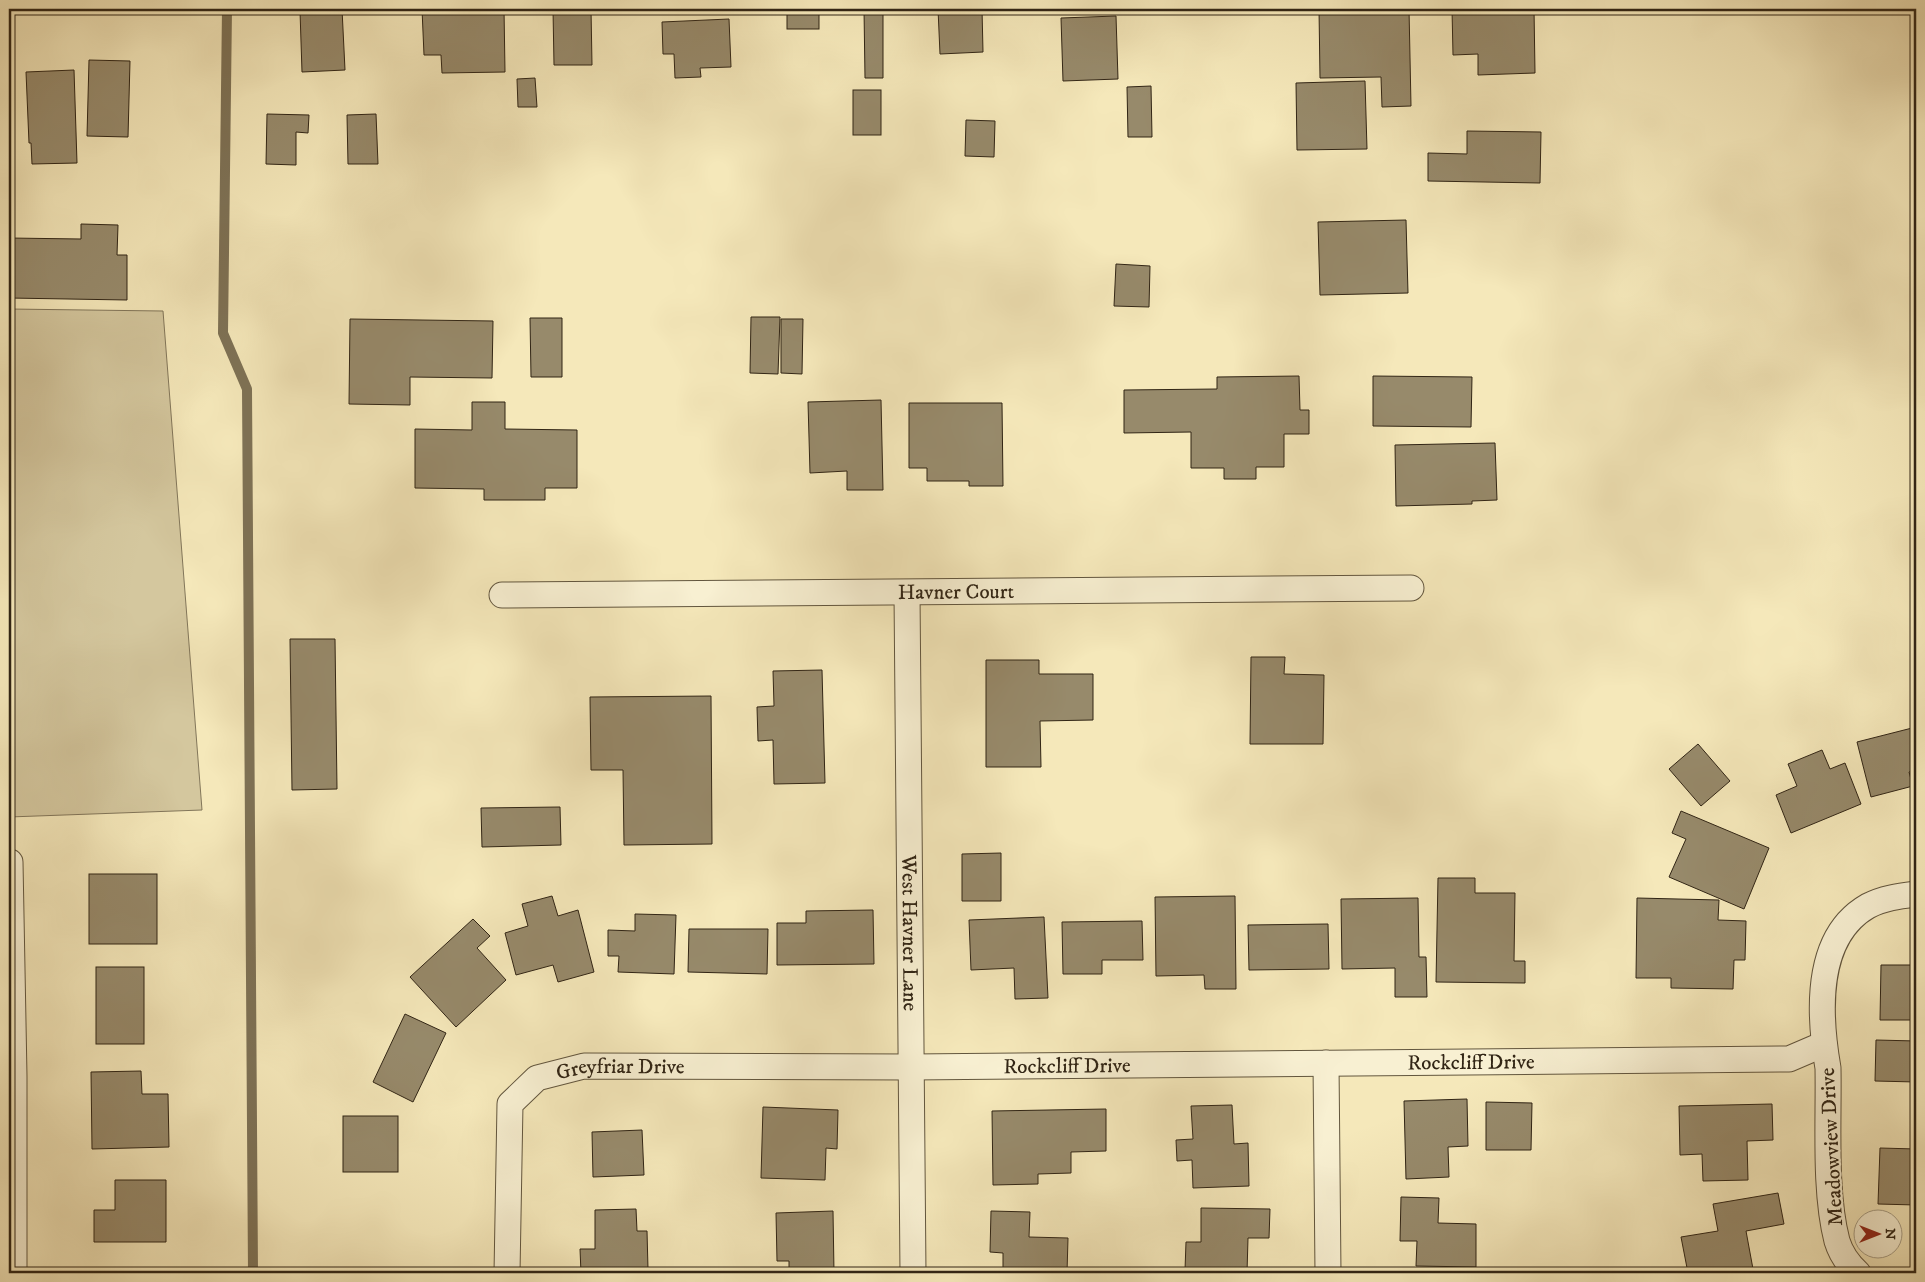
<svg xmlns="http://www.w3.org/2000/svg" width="1925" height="1282" font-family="'IM FELL DW Pica',serif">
  <rect width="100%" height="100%" fill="#f5e8ba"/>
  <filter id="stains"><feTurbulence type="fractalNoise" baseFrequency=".004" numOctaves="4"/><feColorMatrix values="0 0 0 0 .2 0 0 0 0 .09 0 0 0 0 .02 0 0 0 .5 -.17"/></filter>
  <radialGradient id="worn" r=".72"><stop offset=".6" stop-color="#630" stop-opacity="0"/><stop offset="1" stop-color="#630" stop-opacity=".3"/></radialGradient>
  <!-- green -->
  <polygon fill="#d4c79e" stroke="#82765a" points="9,309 163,311 202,810 9,817"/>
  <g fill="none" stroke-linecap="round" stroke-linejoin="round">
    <!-- stream -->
    <polyline stroke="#7e7256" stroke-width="10" points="227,9 223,333 247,389 253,1273"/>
  </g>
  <!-- building -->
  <g fill="#978a6b" stroke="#312515">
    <polygon points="342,9 345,70 302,72 300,11"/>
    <polygon points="422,9 504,9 505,72 442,73 441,55 424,55"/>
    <polygon points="553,9 591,9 592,65 554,65"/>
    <rect x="787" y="9" width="32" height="20"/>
    <polygon points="864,9 883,9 883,78 865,78"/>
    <polygon points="938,9 982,9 983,52 940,54"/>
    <polygon points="1319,9 1409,9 1411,106 1382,107 1381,77 1320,78"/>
    <polygon points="1452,9 1534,9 1535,73 1478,75 1478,54 1453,55"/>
    <polygon points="1116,16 1118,79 1063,81 1061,18"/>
    <polygon points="729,19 731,67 700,68 701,77 675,78 674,54 663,54 662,22"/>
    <polygon points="89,60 130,61 128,137 87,136"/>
    <polygon points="74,70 77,163 32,164 31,143 29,143 26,72"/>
    <polygon points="535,78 537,107 518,107 517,79"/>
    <polygon points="1365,81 1367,149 1297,150 1296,83"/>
    <polygon points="1151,86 1152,137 1128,137 1127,87"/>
    <rect x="853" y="90" width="28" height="45"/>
    <polygon points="267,114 309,115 308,133 296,132 296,165 266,164"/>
    <polygon points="376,114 378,164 348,164 347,115"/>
    <polygon points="966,120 995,121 994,157 965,156"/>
    <polygon points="1467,131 1541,132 1540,183 1428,181 1428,153 1467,154"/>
    <polygon points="1406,220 1408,293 1320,295 1318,222"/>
    <polygon points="81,224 118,225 117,255 127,255 127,300 9,298 9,238 81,239"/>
    <polygon points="1116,264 1150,266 1149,307 1114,306"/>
    <polygon points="751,317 780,317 778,374 750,373"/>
    <polygon points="530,318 562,318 562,377 531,377"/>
    <polygon points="350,319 493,321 492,378 410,377 410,405 349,404"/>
    <polygon points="781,319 803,319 802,374 781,373"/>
    <polygon points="1299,376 1300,410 1309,410 1309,434 1284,434 1284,467 1256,467 1256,479 1224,479 1224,468 1191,468 1191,432 1124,433 1124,390 1217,389 1217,377"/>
    <polygon points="1373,376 1472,377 1471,427 1373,426"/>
    <polygon points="881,400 883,490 847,490 847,471 810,473 808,402"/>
    <polygon points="472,402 505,402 505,429 577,430 577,488 545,488 545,500 484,500 484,489 415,488 415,429 472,430"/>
    <polygon points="909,403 1002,403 1003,486 969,486 969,481 927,481 927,468 909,468"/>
    <polygon points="1495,443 1497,500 1472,501 1472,504 1396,506 1395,445"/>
    <polygon points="290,639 335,639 337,789 292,790"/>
    <polygon points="1251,657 1285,657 1284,674 1324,675 1323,744 1250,744"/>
    <polygon points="986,660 1039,660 1039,674 1093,674 1093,720 1040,721 1041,767 986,767"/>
    <polygon points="822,670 825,783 774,784 773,740 758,741 757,707 774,706 773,671"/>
    <polygon points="711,696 712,844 624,845 623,770 591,770 590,697"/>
    <polygon points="1916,727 1916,770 1909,772 1913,786 1871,797 1857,742"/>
    <polygon points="1698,744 1730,781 1701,806 1669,769"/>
    <polygon points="1822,750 1830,769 1845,763 1861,804 1791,833 1776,795 1797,786 1788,764"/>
    <polygon points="560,807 561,845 482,847 481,808"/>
    <polygon points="1681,811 1769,848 1744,909 1669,877 1686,839 1672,833"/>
    <polygon points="1001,853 1001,901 962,901 962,854"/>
    <rect x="89" y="874" width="68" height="70"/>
    <polygon points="1438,878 1475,878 1475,893 1515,893 1514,961 1525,961 1525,983 1436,982"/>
    <polygon points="552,896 558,916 578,910 594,972 558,982 553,965 516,975 505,933 528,926 522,904"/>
    <polygon points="1235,896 1236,989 1205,989 1204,975 1156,976 1155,897"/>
    <polygon points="1418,898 1419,957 1426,957 1427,997 1395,997 1395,968 1342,969 1341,899"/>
    <polygon points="1637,898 1719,900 1718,920 1746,921 1745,960 1734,960 1733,989 1671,988 1671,978 1636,978"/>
    <polygon points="873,910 874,964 777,965 777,923 806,923 806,911"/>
    <polygon points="635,914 676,915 674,974 618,972 619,956 608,956 608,930 635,931"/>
    <polygon points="1044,917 1048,998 1015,999 1014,968 971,970 969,920"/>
    <polygon points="473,919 490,936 477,948 506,980 456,1027 410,977"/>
    <polygon points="1142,921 1143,960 1102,960 1102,974 1063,974 1062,922"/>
    <polygon points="1328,924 1329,969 1249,970 1248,925"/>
    <polygon points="689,929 768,929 767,974 688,972"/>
    <polygon points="1881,965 1916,965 1916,1020 1880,1020"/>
    <rect x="96" y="967" width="48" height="77"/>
    <polygon points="405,1014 446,1033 413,1102 373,1082"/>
    <polygon points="1876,1040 1916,1041 1916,1082 1875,1081"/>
    <polygon points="141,1071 142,1094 168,1094 169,1147 92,1149 91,1072"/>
    <polygon points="1467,1099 1468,1146 1448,1147 1449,1177 1406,1179 1404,1101"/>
    <polygon points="1486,1102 1532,1103 1531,1150 1486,1150"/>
    <polygon points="1772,1104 1773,1140 1747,1141 1748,1180 1703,1181 1702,1154 1680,1155 1679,1106"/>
    <polygon points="1232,1105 1234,1144 1248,1143 1249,1186 1193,1188 1192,1160 1177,1161 1176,1140 1193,1139 1191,1106"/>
    <polygon points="763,1107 838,1110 837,1149 826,1148 825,1180 761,1178"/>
    <polygon points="1106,1109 1106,1151 1071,1152 1071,1173 1038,1174 1038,1184 993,1185 992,1111"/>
    <rect x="343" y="1116" width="55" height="56"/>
    <polygon points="642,1130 644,1175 593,1177 592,1132"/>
    <polygon points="1880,1148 1916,1149 1916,1205 1878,1204"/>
    <polygon points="115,1180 166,1180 166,1242 94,1242 94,1210 115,1210"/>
    <polygon points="1778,1193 1784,1224 1746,1231 1753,1269 1727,1273 1688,1273 1681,1237 1718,1231 1713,1204"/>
    <polygon points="1401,1197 1439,1198 1438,1223 1476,1224 1476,1267 1416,1266 1417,1241 1400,1241"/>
    <polygon points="1201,1208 1270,1209 1269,1238 1248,1238 1247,1273 1200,1273 1200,1270 1185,1270 1186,1242 1201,1242"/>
    <polygon points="636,1209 637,1231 647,1231 648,1269 637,1269 637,1273 581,1273 580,1249 595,1249 595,1210"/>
    <polygon points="833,1211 834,1273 789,1273 789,1261 777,1261 776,1213"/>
    <polygon points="991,1211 1030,1212 1029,1237 1068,1238 1067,1273 1003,1273 1003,1253 990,1252"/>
  </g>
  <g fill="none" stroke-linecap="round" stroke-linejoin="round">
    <defs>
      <g id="minor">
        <path id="s1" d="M907,593L913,1273"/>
        <path id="s2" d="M502,595L1411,588"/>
        <polyline points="10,862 14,1076 14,1273"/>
        <polyline points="1326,1063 1328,1273"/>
        <path id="s3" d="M507,1273L510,1104L537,1078L584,1066L912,1067L1789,1059L1824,1044"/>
        <path d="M1858,1273C1848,1264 1841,1254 1837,1241C1824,1191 1829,1121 1828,1068C1819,1016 1814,937 1868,906C1883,898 1900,896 1916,894"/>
      </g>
    </defs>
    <!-- minor casing -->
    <use href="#minor" stroke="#62563e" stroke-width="27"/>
    <!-- minor -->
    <use href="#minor" stroke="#f8f0d2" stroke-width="25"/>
  </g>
  <g text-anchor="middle" stroke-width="4" stroke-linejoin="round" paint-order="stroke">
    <!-- street labels -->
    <g font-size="21" fill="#312515" stroke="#f8f0d2">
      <text dy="7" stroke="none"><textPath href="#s2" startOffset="454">Havner Court</textPath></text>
      <text dy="7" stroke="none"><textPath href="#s1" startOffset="340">West Havner Lane</textPath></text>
      <text dy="7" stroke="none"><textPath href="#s3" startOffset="1142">Rockcliff Drive</textPath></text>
      <text dy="7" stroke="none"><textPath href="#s3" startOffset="738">Rockcliff Drive</textPath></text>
      <text dy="7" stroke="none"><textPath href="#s3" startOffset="291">Greyfriar Drive</textPath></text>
      <text transform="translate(1831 1147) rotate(-93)" y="7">Meadowview Drive</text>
    </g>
  </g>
  <!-- margin -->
  <rect width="1925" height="1282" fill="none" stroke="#f5e8ba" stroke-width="30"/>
  <rect x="10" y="10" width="1905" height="1262" fill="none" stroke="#312515" stroke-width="2.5"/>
  <rect x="15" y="15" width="1895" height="1252" fill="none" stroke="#312515"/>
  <!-- north arrow -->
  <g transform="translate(1878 1234) rotate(90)"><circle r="24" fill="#f8f0d2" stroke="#a89f86"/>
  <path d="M0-4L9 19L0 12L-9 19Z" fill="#8f2418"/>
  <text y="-8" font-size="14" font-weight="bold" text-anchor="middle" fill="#312515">N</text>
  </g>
  <rect width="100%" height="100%" filter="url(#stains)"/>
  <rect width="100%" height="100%" fill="url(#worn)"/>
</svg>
